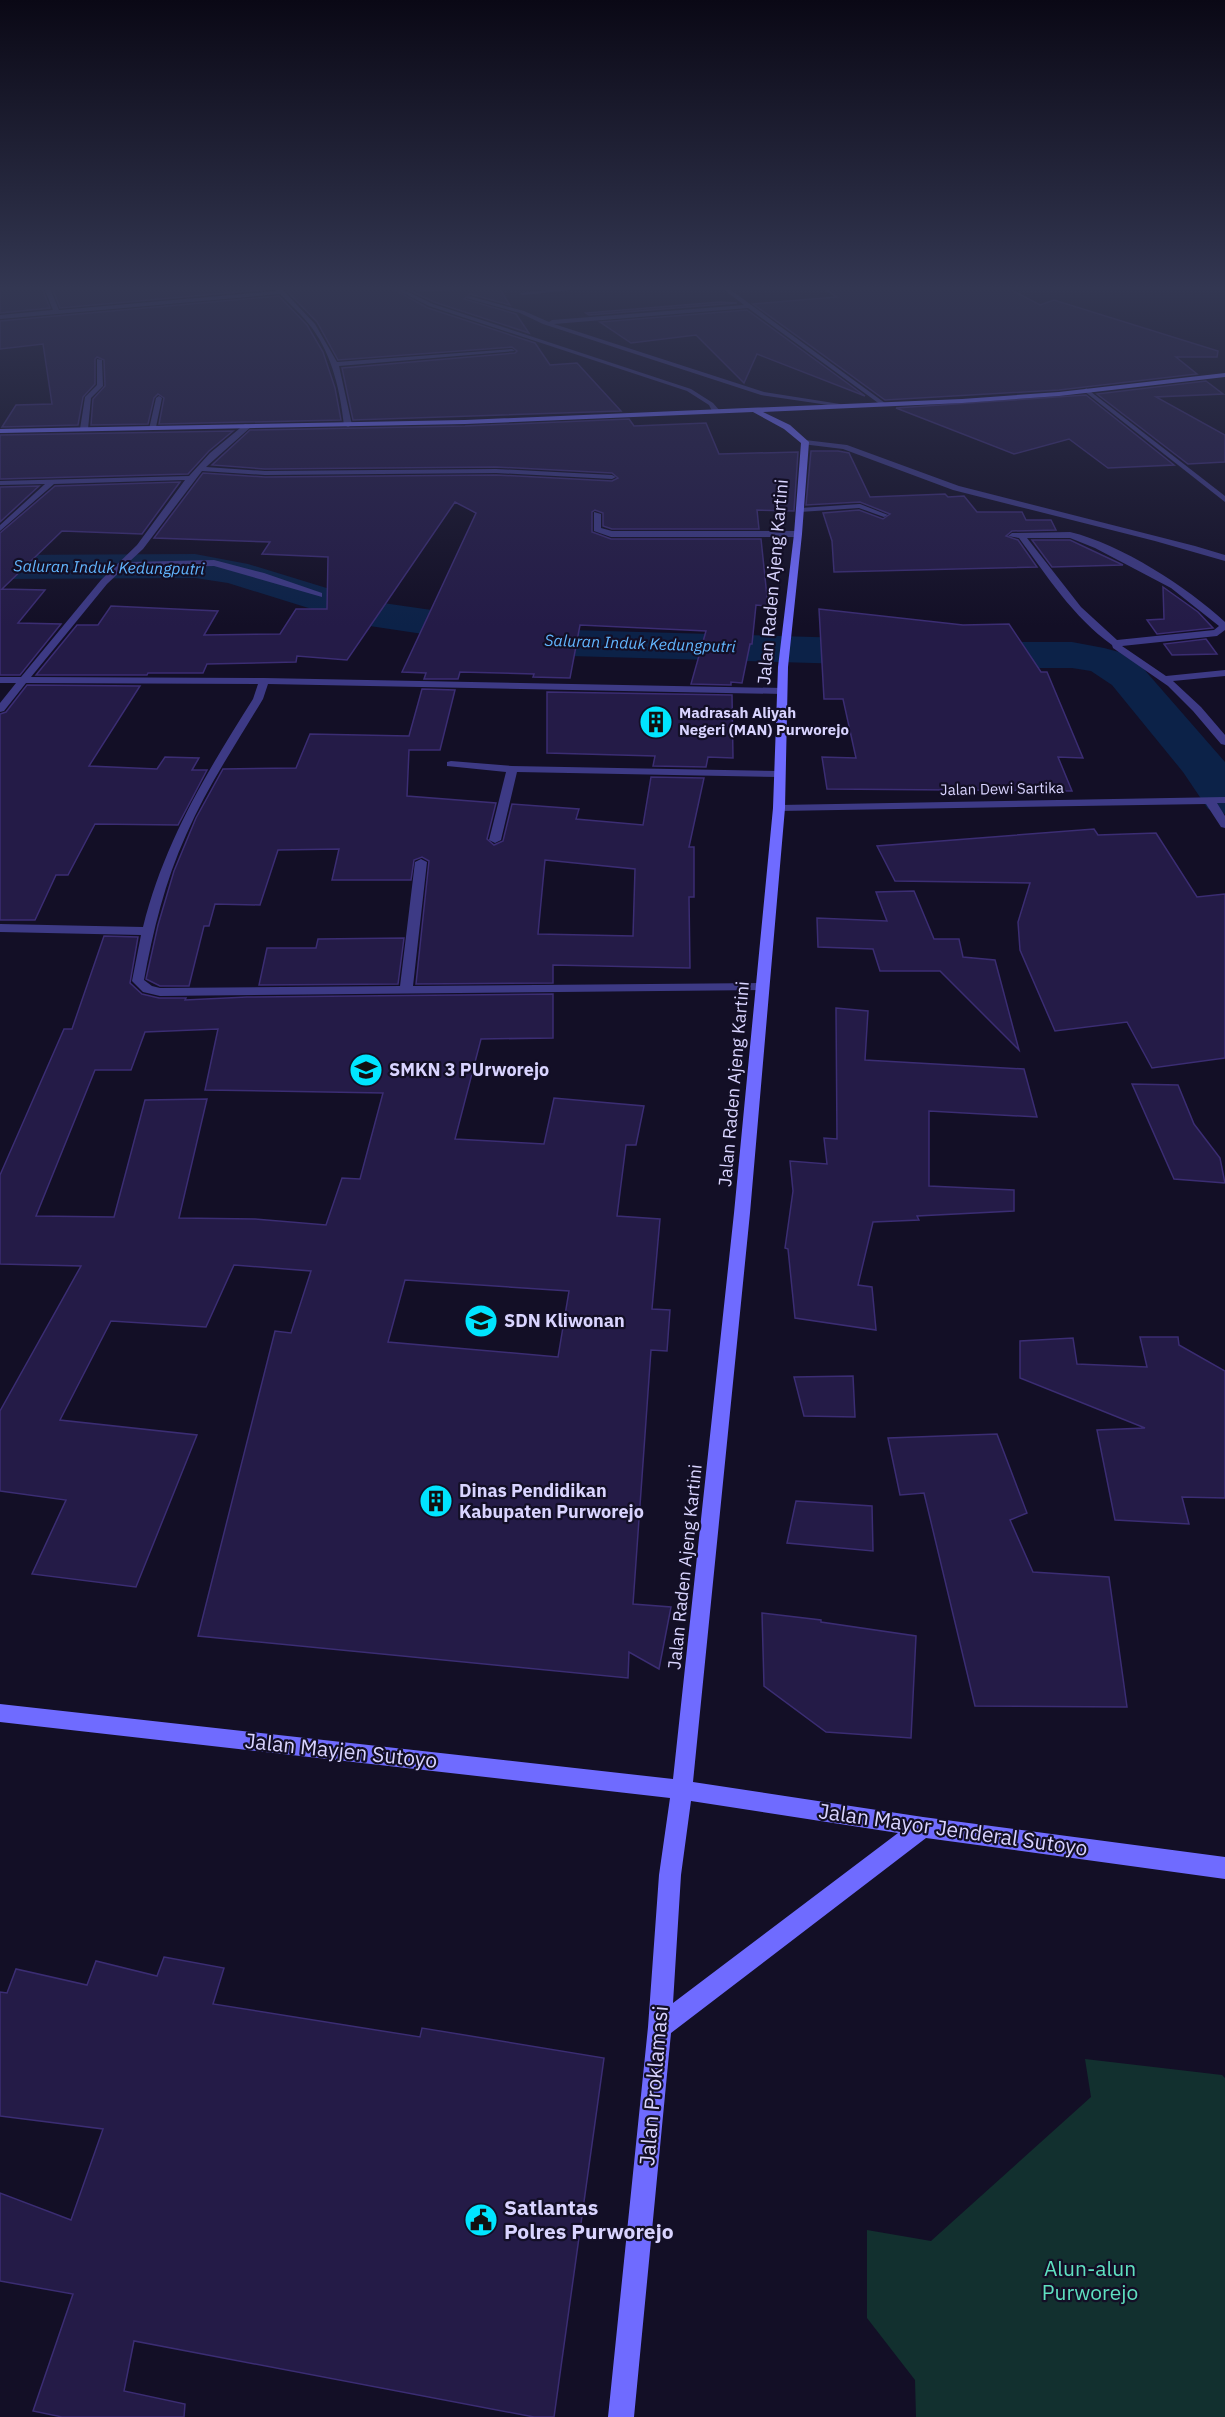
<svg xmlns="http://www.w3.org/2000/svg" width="1225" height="2417" font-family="'IBM Plex Sans',sans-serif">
  <rect width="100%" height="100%" fill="#130f26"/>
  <!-- green -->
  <polygon fill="#12302f" points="1085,2059 1222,2075 1225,2078 1225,2417 916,2417 915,2380 867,2318 867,2230 931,2241 1091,2097"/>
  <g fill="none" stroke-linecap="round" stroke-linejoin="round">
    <!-- river -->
    <polygon fill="#0c2248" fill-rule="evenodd" points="195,554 248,564 369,601 570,630 985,642 1072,642 1104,648 1119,652 1142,667 1225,762 1225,814 1208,809 1183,772 1112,685 1091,671 1072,668 985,668 570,656 363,625 228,583 195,578 0,579 0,555"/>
  </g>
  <!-- building -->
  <g fill="#241b47" stroke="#3b2d73" stroke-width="1.5" fill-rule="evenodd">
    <polygon points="11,288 42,288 50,308 0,313 0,290"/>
    <polygon points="52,288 273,288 273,289 60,308"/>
    <polygon points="284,288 391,288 428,308 535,343 550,365 577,363 621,411 353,420 342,368 515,353 517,351 512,347 338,360 317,322"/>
    <polygon points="404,288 418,288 418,291 499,288 510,305 470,294 464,299 516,314 529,333 434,302"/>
    <polygon points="823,288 1008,288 1040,305 1054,300 1218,351 1217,357 1176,357 1197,374 1059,390 885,400 753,304 837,297"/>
    <polygon points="279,296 307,325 323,352 335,388 341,420 159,424 164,398 158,394 154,398 148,424 91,425 93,399 105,386 104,360 97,357 95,359 95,384 83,397 78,425 2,427 16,405 52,404 43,344 0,349 0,321"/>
    <polygon points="720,302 737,303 589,315 586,313"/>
    <polygon points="747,310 865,396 757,354 744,383 696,335 631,343 600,322"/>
    <polygon points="1206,381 1223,394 1156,397 1225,435 1225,462 1188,464 1097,394"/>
    <polygon points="1086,395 1174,465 1108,468 1069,439 1014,454 896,408"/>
    <polygon points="629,419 634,426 706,423 719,454 798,452 794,511 757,510 759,529 612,529 603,526 603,513 595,510 592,512 592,532 611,539 761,539 768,606 756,605 752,644 750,644 742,683 731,682 731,685 691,684 706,631 580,625 570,678 533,677 534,674 460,672 458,679 424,679 426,673 402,672 476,513 455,502 347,660 297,656 296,662 207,664 203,673 148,673 147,675 36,675 77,625 98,625 111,606 218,611 204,635 280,634 296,609 327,609 328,557 262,554 270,542 154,538 203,473 265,477 496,475 612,481 618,478 612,473 496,467 265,469 212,465 250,430 465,426"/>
    <polygon points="233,431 209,451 188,474 0,479 0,435"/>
    <polygon points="811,451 838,451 849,453 870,497 945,494 948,497 964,496 977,512 1022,512 1026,520 1051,520 1056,530 1012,531 1006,536 1018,540 1037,567 834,572 832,541 823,513 859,510 883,519 890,514 860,502 806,505"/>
    <polygon points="180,482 142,534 62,531 2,589 45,590 18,623 61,624 20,675 0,675 0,533 55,486"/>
    <polygon points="39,486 0,522 0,487"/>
    <polygon points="1032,540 1070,540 1123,565 1052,567"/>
    <polygon points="1163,587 1198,612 1213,628 1157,634 1147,620 1164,619"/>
    <polygon points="819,609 963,625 1009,624 1041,672 1047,672 1083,758 1058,757 1072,791 827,789 822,757 856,758 843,699 824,699"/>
    <polygon points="1206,639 1217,654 1172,655 1164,644"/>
    <polygon points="27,685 140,686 89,766 157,769 165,757 199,758 192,770 207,770 178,825 95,824 68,875 56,875 35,920 0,920 0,714 6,712"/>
    <path d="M422,689L455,690L440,750H409L407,796L496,803L487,839L494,845L503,841L512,804L579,809L576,819L643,825L651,777L704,778L689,847H694V897H689L690,968L553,965V983L416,984L429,861L422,857L414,860L411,880H332L339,849L278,850L260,905L215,904L209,926H204L189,986H160L146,979L158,925L174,871L196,818L223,769L296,768L310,734L409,736ZM545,860L635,869L633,936L538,934Z"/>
    <polygon points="547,692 732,695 733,758 708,757 706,767 653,766 655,756 547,753"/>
    <polygon points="1094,829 1098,835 1156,833 1197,897 1225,894 1225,1058 1152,1068 1127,1022 1055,1031 1020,950 1018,922 1030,883 895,881 877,846"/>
    <polygon points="914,891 934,939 959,939 963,957 995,960 1019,1050 940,971 880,971 873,949 818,947 817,918 887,921 876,892"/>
    <path d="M104,936L138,937L130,983L142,994L159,998H186L185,1000L247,997L553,994V1038L481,1039L455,1139L544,1144L554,1098L644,1106L636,1145H626L617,1216L660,1219L652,1309L670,1310L667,1351L651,1350L633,1604L671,1607L659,1669L629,1652L628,1678L198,1636L275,1331L291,1333L311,1271L234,1265L206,1327L111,1321L60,1420L197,1435L136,1587L32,1574L66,1500L0,1491V1411L81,1266L0,1264V1175L64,1029H72ZM218,1029L205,1090L383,1093L360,1179L342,1178L326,1225L255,1219L179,1218L207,1099L145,1100L114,1217L36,1216L95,1070H131L145,1032ZM405,1280L569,1291L558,1357L388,1342Z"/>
    <polygon points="404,938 398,984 259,985 267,948 316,948 318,939"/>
    <polygon points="836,1008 868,1011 865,1060 1024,1069 1037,1117 929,1111 929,1186 1014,1190 1014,1211 917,1216 919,1220 873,1222 858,1285 872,1287 876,1330 795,1318 788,1249 785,1248 793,1191 790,1161 827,1164 824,1138 837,1139"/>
    <polygon points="1132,1084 1178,1085 1194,1124 1220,1158 1225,1183 1174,1179"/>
    <polygon points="1140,1337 1178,1337 1179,1345 1225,1371 1225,1498 1182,1497 1189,1524 1115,1520 1097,1430 1145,1428 1020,1378 1020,1341 1073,1338 1077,1364 1147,1367"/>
    <polygon points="853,1376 855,1417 804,1416 794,1377"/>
    <polygon points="997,1434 1027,1513 1010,1520 1033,1572 1109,1577 1127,1707 975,1706 924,1493 900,1495 888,1438"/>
    <polygon points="796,1501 872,1506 873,1551 787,1543"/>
    <polygon points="762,1613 821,1620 821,1622 916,1636 911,1738 826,1732 764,1686"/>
    <polygon points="164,1957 224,1968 213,2004 420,2037 422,2028 604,2058 554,2417 534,2417 134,2341 124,2391 185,2404 184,2417 62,2417 33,2411 73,2294 0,2281 0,2193 71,2220 103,2129 0,2116 0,1992 7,1993 16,1969 87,1985 96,1961 157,1976"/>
  </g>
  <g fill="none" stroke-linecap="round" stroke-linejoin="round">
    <!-- street -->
    <g fill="#3d3a85" fill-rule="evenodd">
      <path d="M44,288H50L59,310L277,291L275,288H281L315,324L337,362L512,349L515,351L339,366L352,425L348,427L344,425C340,391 333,357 312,328C303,316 291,305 280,294L0,319V315L53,310Z"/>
      <polygon points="393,288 400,288 433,304 691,389 713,403 720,411 713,413 709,405 687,391 429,306"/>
      <polygon points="570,288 591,288 523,295 520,293"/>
      <polygon points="722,288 728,288 885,403 885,405 881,405 748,308 554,324 764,392 840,404 842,407 761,395 543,324 520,313 466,298 469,296 524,311 549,322 552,320 744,305"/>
      <polygon points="97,359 102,360 103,386 91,398 88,429 84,431 80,429 85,397 97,385"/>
      <polygon points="1086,388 1225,496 1225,502 1084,391"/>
      <polygon points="159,396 162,398 156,427 149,429 156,398"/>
      <path d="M245,424L252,426L206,467L265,471L496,469L612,475L616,477L612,479L496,473L265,475L202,471L143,549L129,562L214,560L264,573L322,593V597L214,566L124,568L107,584L31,677L264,678L782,688L787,691L782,694L268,684L263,699C236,744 207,787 186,835C165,881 153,931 144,980L152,986L160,988L400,986L415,862L421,859L427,862L413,986L763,983L769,987L768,990L160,996L143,992L132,981L141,935L0,932V924L143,927C164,842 207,772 253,699L258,684L26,683L4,711L0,712V703L16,683H0V677H21L101,580L137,545L185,480L54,484L0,531V525L45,484L0,485V481L189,476L210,453Z"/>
      <polygon points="805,440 847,445 959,486 1195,546 1225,555 1225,561 1155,541 953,490 843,449 802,444"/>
      <polygon points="860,504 888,515 884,517 859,508 800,512 796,510 800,508"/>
      <polygon points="594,512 601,514 601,528 612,531 798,531 802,534 798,537 611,537 594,531"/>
      <path d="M1070,532C1121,544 1187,587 1225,622V630L1217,636L1122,646L1166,676L1225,670V676L1173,681L1201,707L1225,735V745L1221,744L1193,711L1168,686L1113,648L1112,645C1073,617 1047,576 1019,538L1008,536L1012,533ZM1027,538H1070L1095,548L1171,588L1219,626L1214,630L1117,640L1081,607Z"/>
      <polygon points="451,761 512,766 780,771 785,774 780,777 517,772 501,840 495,843 489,840 506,772 447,766 447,762"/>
      <polygon points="1225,797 1225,803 1217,803 1225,816 1225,828 1221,827 1206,804 779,811 773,808 779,805"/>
    </g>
    <!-- secondary -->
    <path fill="#6f6bff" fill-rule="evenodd" d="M1225,373V377L1059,396L962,403L763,412L790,425L809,442L802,534L788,667L785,808L750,1213L693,1782L923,1817L1225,1857V1879L926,1838L671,2033L634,2417H608L648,2027L659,1875L670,1798L0,1722V1704L673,1779L734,1213L773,808L778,667L794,534L801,443L784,429L753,412L465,424L0,433V429L465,420L962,399L1059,392ZM691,1801L898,1833L673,2003L681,1875Z"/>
  </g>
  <!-- sky -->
  <linearGradient id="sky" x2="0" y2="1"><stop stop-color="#0a0815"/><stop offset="0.46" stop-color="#333752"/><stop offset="1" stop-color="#333752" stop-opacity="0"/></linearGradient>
  <rect width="1225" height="626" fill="url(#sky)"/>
  <!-- icons -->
  <defs>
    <symbol id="building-disc" viewBox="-11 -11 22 22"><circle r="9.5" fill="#00e5ff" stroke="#130f26"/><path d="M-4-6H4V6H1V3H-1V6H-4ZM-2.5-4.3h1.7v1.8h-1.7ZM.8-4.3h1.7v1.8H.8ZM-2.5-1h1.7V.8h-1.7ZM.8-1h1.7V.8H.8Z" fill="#111"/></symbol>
    <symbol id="school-disc" viewBox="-11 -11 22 22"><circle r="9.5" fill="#00e5ff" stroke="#130f26"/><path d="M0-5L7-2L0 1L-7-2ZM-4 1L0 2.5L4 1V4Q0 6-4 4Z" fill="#111"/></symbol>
    <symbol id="civic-disc" viewBox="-11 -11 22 22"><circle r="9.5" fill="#00e5ff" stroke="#130f26"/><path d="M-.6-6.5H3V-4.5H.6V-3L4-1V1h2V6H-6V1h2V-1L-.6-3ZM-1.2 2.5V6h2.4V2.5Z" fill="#111"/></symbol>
  </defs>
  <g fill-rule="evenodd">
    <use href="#building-disc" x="637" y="703" width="38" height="38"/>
    <use href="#school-disc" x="347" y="1051" width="38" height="38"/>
    <use href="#school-disc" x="462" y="1302" width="38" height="38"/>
    <use href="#building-disc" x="417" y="1482" width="38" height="38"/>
    <use href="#civic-disc" x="462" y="2201" width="38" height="38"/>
  </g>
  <g text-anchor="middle" stroke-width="4.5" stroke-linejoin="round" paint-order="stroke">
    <!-- far-poi labels -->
    <g font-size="15" font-weight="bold" fill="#d9d4ff" stroke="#130f26" text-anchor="start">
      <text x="679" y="718">Madrasah Aliyah<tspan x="679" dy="17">Negeri (MAN) Purworejo</tspan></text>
    </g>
    <!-- far-street labels -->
    <g font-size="15" fill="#d9d4ff" stroke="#130f26">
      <text transform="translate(1002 789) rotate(-1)" y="5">Jalan Dewi Sartika</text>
    </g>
    <!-- far-water labels -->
    <g font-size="16" font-style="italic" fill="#62b6ff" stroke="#130f26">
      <text transform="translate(109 567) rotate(1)" y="6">Saluran Induk Kedungputri</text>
      <text transform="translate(640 643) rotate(2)" y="6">Saluran Induk Kedungputri</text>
    </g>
    <!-- street labels -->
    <g font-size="18" fill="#d9d4ff" stroke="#130f26">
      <text transform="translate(773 582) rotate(-85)" y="6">Jalan Raden Ajeng Kartini</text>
      <text transform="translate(734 1084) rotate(-85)" y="6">Jalan Raden Ajeng Kartini</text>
      <text transform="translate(685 1567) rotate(-84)" y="6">Jalan Raden Ajeng Kartini</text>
    </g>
    <!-- poi labels -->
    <g font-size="18" font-weight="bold" fill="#d9d4ff" stroke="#130f26" text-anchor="start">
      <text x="389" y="1076">SMKN 3 PUrworejo</text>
      <text x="504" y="1327">SDN Kliwonan</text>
      <text x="459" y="1497">Dinas Pendidikan<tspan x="459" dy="21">Kabupaten Purworejo</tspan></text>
    </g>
    <!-- near-street labels -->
    <g font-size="21" fill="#d9d4ff" stroke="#130f26">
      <text transform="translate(341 1751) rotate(6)" y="7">Jalan Mayjen Sutoyo</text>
      <text transform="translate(953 1830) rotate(8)" y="7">Jalan Mayor Jenderal Sutoyo</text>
      <text transform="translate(654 2086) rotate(-85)" y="7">Jalan Proklamasi</text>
    </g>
    <!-- near-poi labels -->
    <g font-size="21" font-weight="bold" fill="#d9d4ff" stroke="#130f26" text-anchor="start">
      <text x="504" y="2215">Satlantas<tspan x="504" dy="24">Polres Purworejo</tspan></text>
    </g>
    <!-- near-park labels -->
    <g font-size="21" fill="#5fe0c0" stroke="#130f26">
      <text x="1090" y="2276">Alun-alun<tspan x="1090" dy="24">Purworejo</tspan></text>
    </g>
  </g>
</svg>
